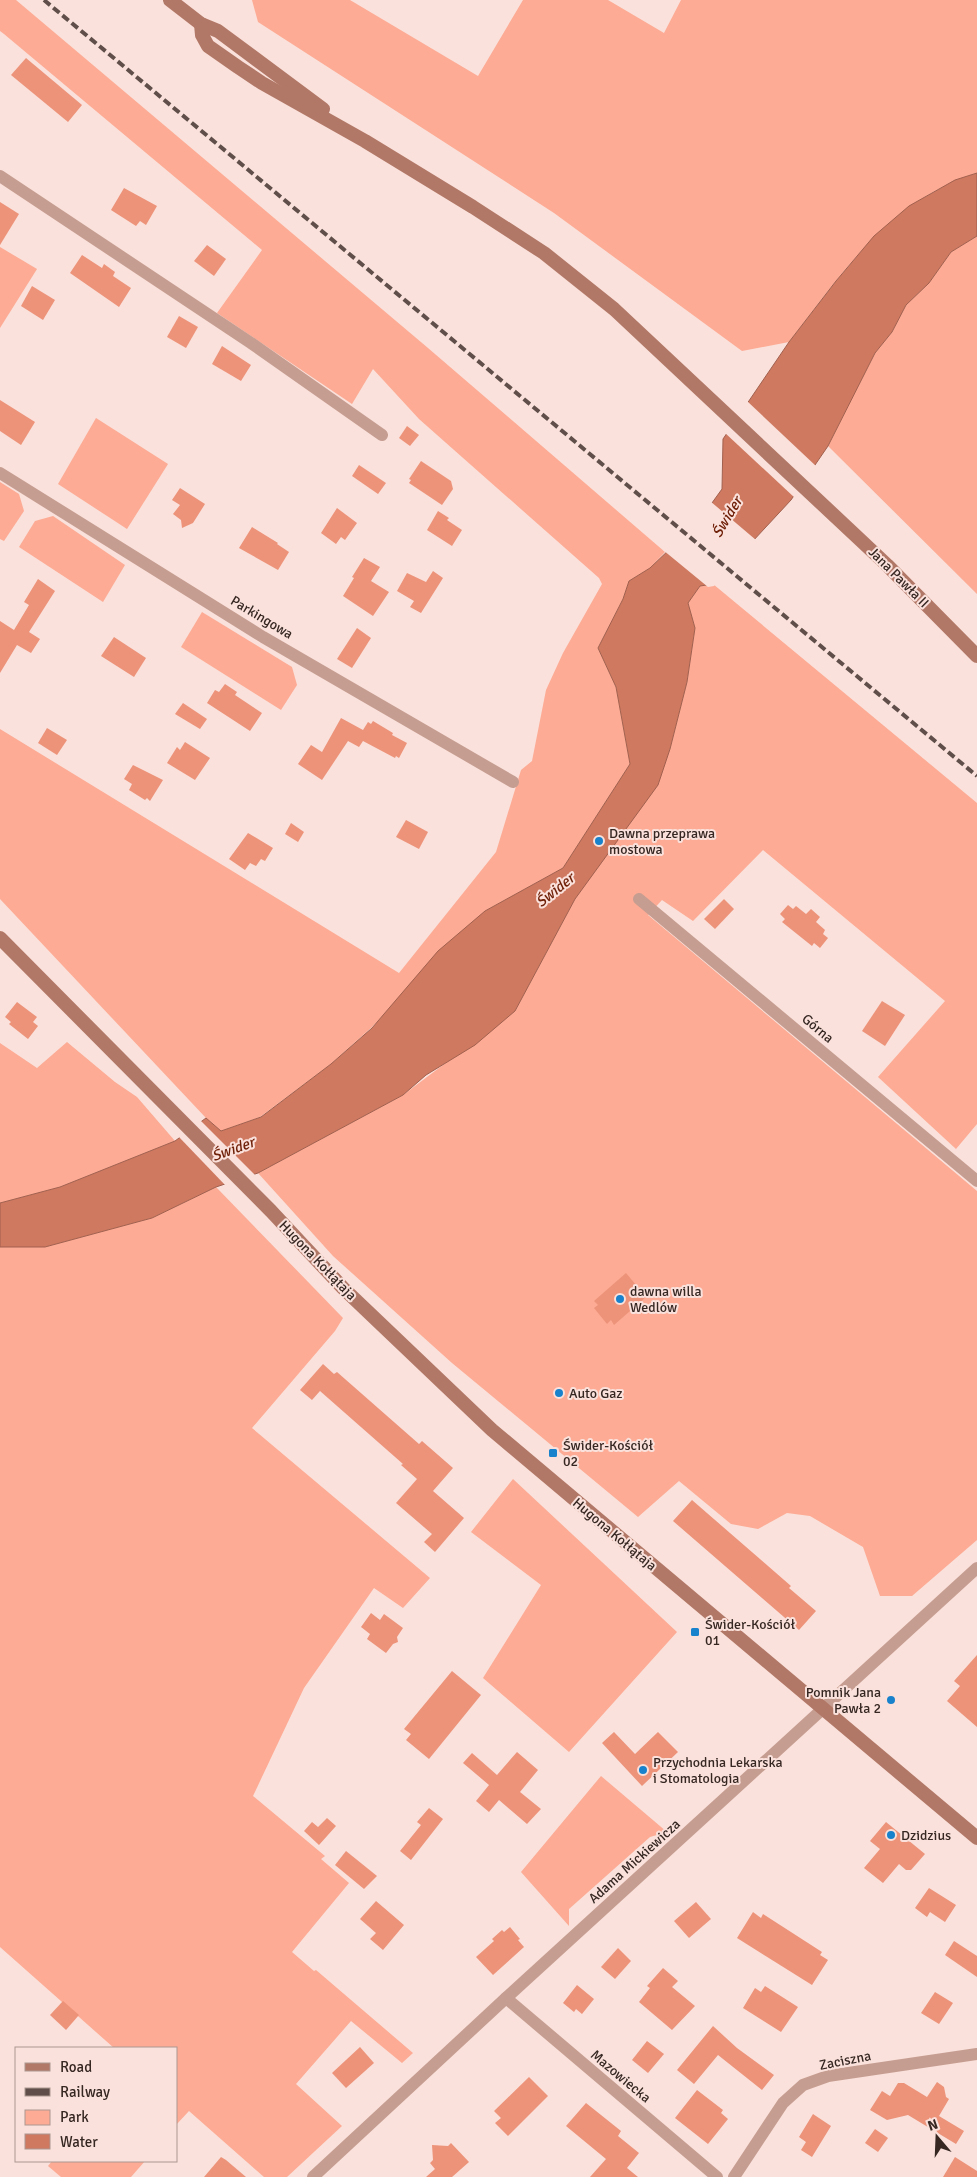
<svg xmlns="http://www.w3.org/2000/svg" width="977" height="2177" font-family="Signika,sans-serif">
  <rect width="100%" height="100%" fill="#fae1db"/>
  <!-- green -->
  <g fill="#fdab94">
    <polygon points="0,0 16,0 428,348 665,552 650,568 629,581 623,599 598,648 616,687 630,764 563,868 485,911 372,1027 331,1064 260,1117 221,1131 206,1118 0,899 0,729 399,973 496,852 521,770 532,761 546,690 563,653 602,584 599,578 419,419 373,369 352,404 217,313 262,250 4,34 0,31"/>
    <path d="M252,0H350L478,76L523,0H608L664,33L681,0H977V173C890,200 842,273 789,342L742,351L554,213L258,22Z"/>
    <polygon points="977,236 977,594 828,446 875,353 892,332 906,305 929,283 951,252"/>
    <polygon points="0,247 37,269 0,328"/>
    <polygon points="96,418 168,464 127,529 58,484"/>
    <polygon points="0,482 19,494 24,511 4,541 0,539"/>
    <polygon points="53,516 125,565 103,602 19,547 35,521"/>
    <polygon points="713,584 977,803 977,1124 956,1149 878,1077 945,1001 763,850 693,921 662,900 648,915 977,1191 977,1540 912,1596 880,1596 863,1547 810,1516 787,1513 758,1529 731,1524 679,1481 638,1517 452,1363 333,1256 258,1173 403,1095 515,1011 575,899 670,749 687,682 695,628 688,603 700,586"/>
    <polygon points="202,612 292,667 297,685 281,710 181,647"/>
    <polygon points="67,1042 115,1082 137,1097 175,1141 60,1187 0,1203 0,1043 37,1068"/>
    <polygon points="216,1187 343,1318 335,1331 252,1428 430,1578 403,1608 374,1588 304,1688 253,1796 325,1856 321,1859 349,1883 292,1952 314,1971 316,1970 413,2053 402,2063 351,2021 296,2084 342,2126 287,2177 264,2177 189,2111 176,2125 176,2048 114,2048 0,1947 0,1247 45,1247 152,1218"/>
    <polygon points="513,1479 677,1632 569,1752 483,1678 541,1585 471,1532"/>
    <polygon points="601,1776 667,1832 650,1837 569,1909 569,1926 521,1872"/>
    <polygon points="52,2161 145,2161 131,2177 61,2177 48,2166"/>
  </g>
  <!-- water -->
  <polygon fill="#cf7960" stroke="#a1604e" points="977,173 977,236 951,252 929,283 906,305 892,332 875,353 828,446 791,500 713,584 700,586 688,603 695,628 687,682 670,749 658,785 575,899 515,1011 475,1045 426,1075 403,1095 258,1173 216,1187 152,1218 45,1247 0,1247 0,1203 60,1187 175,1141 206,1118 221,1131 261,1117 331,1064 372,1028 438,951 485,911 563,868 630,764 616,687 598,648 623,599 629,581 650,568 699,521 722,489 723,439 789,342 836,281 874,236 909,206 955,180"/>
  <!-- pier -->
  <g fill="#fae1db">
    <polygon points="747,401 817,467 795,498 724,432"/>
    <polygon points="710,501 756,540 714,586 708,587 663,550 677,539 677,531 687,520 697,518"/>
    <polygon points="200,1120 256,1176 226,1186 178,1136"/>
  </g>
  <!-- building -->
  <g fill="#ed937a">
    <polygon points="26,58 82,105 68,122 11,75"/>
    <polygon points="124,188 157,206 146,225 140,221 136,226 111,210"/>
    <polygon points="0,202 19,214 0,245"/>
    <polygon points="207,245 226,259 214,276 194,261"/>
    <polygon points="82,255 102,268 104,264 115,272 113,276 131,288 119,307 70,273"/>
    <polygon points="32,286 55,300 43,320 21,306"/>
    <polygon points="179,316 198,327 186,348 167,337"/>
    <polygon points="222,346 251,365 241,381 212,364"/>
    <polygon points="0,400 35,422 21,445 0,431"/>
    <polygon points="407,426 419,435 410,446 399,438"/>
    <polygon points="421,461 451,481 453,489 442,505 409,483 411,480 409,479"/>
    <polygon points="359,465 386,483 378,494 352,476"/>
    <polygon points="180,488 205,504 193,523 182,528 181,520 173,514 180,505 172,500"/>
    <polygon points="337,508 357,523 345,540 341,537 336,544 321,533"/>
    <polygon points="438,511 449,518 447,520 462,530 452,546 427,530"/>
    <polygon points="252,527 278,543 277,544 289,552 278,570 239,548"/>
    <polygon points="364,558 380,567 371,581 389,592 373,616 343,596 354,578 352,577"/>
    <polygon points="433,571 443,578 421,613 410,607 414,601 397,591 407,573 426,582"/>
    <polygon points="38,579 55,591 29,632 40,639 31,653 17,645 0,673 0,621 14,630 29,605 24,602"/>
    <polygon points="357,628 371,638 352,668 337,659"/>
    <polygon points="114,637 146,658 134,677 101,656"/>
    <polygon points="225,684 237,692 235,695 262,713 250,731 207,703 215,690 219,692"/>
    <polygon points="183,703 207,719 200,729 175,714"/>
    <polygon points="341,718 363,730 368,722 371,724 373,721 393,733 392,735 407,743 399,758 396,756 395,758 363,741 359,747 348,741 322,780 298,764 311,745 322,752"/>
    <polygon points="47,728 67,740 57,755 38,743"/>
    <polygon points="185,742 210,758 195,780 167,763 177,747 180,750"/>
    <polygon points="133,765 163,780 150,801 147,798 145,800 129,790 132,784 124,779"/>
    <polygon points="406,820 428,832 419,849 396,837"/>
    <polygon points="291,823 304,832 298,842 285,834"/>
    <polygon points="248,833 273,848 265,861 261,859 256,866 250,863 245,870 229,859"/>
    <polygon points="724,899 734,909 715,929 704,919"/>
    <polygon points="788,905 793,909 796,906 806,914 811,909 820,917 816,922 825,930 823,934 828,938 820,948 814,943 812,946 782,922 785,919 780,914"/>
    <polygon points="882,1001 905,1015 885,1046 862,1031"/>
    <polygon points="17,1002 37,1017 33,1022 38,1026 28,1039 9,1024 11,1022 5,1017"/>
    <polygon points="626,1273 646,1297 614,1325 611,1320 607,1324 594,1308 598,1305 594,1301"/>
    <polygon points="323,1364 334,1374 337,1372 419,1444 422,1441 453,1468 433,1491 464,1518 435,1552 424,1542 432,1534 396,1503 417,1479 401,1465 403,1464 320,1391 312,1400 300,1390"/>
    <polygon points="692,1500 791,1586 789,1588 816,1611 799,1630 673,1521"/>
    <polygon points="371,1613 380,1620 384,1614 403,1628 397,1637 398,1642 393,1644 386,1653 367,1639 370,1634 361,1627"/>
    <polygon points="977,1655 977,1727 947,1701 960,1686 954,1681"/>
    <polygon points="452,1671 481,1695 429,1759 406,1740 411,1734 404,1729"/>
    <polygon points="614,1732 635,1754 658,1732 678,1752 642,1786 602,1743"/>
    <polygon points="517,1752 538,1770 520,1792 541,1809 527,1824 499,1800 489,1812 476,1801 489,1785 463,1763 472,1753 497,1775"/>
    <polygon points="429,1808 443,1819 411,1860 400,1851 421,1825 417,1822"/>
    <polygon points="327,1818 336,1826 319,1845 304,1831 312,1822 318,1827"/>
    <polygon points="886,1822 925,1854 911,1870 906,1870 899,1864 883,1883 864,1868 880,1849 870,1841"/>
    <polygon points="346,1851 377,1876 364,1889 335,1865"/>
    <polygon points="929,1888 956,1905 945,1922 930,1912 927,1917 915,1908"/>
    <polygon points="376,1901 404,1925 383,1950 370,1939 376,1933 360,1919"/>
    <polygon points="696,1902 711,1919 689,1938 674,1921"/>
    <polygon points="753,1912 761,1918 763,1914 822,1952 820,1955 828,1960 812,1985 737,1938"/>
    <polygon points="510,1927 520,1939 518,1940 524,1947 493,1975 476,1957 494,1941 492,1939 502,1930 504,1932"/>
    <polygon points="954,1941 977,1956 977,1977 945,1955"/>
    <polygon points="618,1948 631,1961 615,1979 601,1967"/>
    <polygon points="663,1968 678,1981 672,1987 695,2006 672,2030 639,2002 650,1988 647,1986"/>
    <polygon points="577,1985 594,1999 582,2014 576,2009 574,2012 563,2003"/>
    <polygon points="765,1986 798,2007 781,2032 743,2008 755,1988 761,1992"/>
    <polygon points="935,1992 953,2003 939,2024 921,2013"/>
    <polygon points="63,2001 79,2015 66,2030 50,2015"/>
    <polygon points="713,2026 737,2048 774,2075 762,2090 718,2055 694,2084 677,2070"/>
    <polygon points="647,2041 664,2054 648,2073 632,2060"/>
    <polygon points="360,2047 374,2063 346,2088 332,2073"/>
    <polygon points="529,2077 548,2096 508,2136 495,2123 501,2118 494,2111"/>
    <polygon points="937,2082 944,2087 946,2097 949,2099 939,2116 964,2131 956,2144 908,2115 887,2120 870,2110 882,2091 890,2096 898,2083 904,2083 927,2097"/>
    <polygon points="697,2090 723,2110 721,2113 728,2119 708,2144 675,2118"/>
    <polygon points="586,2103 621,2131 618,2136 639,2153 627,2168 638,2177 590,2177 606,2159 566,2126"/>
    <polygon points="813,2114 831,2126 812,2157 801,2150 806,2142 799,2137"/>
    <polygon points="875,2129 888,2138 878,2152 865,2143"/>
    <polygon points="451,2143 469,2162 452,2177 426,2177 435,2169 430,2163 433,2160 432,2145 448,2146"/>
    <polygon points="221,2157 226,2160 246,2177 204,2177"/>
    <polygon points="955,2157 977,2171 977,2177 943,2177"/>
  </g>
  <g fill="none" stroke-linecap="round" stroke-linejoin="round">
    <!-- minor -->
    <g stroke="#c69d91" stroke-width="12">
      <polyline points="0,176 251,343 382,435"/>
      <polyline points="0,473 263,637 513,782"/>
      <polyline points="639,899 977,1181"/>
      <polyline points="506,1998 717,2177"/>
      <polyline points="313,2177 506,1998 977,1568"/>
      <polyline points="734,2177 783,2103 803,2085 828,2076 977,2054"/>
    </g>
    <!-- secondary -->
    <g stroke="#b27867" stroke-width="14">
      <polyline points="170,0 201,24 218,31 323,109"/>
      <polyline points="201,24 202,35 208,46 238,67 262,83 365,141 473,207 544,253 614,309 887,565 977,656"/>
      <polyline points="0,938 271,1211 343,1288 492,1430 977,1838"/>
    </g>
    <!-- rail -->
    <polyline stroke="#5f4e49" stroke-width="4" stroke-dasharray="8 4" stroke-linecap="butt" points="44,0 977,776"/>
  </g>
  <!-- markers -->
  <g fill="#1882cc" stroke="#fae1db" stroke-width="2">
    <circle cx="599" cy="841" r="5"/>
    <circle cx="620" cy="1299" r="5"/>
    <circle cx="559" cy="1393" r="5"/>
    <rect x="548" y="1448" width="10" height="10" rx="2.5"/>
    <rect x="690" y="1627" width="10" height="10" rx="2.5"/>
    <circle cx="891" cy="1700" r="5"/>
    <circle cx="643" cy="1770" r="5"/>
    <circle cx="891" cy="1835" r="5"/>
  </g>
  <g text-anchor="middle" stroke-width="4" stroke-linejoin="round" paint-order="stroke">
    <!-- street labels -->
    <g font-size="14" fill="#362723" stroke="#fae1db">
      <text transform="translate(899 577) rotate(45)" y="5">Jana Pawła II</text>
      <text transform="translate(262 617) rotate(31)" y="5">Parkingowa</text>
      <text transform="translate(818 1028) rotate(40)" y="5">Górna</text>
      <text transform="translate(318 1260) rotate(46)" y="5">Hugona Kołłątaja</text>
      <text transform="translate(615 1534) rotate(40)" y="5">Hugona Kołłątaja</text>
      <text transform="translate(634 1861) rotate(-42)" y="5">Adama Mickiewicza</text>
      <text transform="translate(845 2060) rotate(-11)" y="5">Zaciszna</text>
      <text transform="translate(621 2076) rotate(40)" y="5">Mazowiecka</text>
    </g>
    <!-- poi labels -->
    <g font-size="14" fill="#362723" stroke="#fae1db" text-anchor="start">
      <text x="609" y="838">Dawna przeprawa<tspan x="609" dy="16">mostowa</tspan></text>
      <text x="630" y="1296">dawna willa<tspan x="630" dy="16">Wedlów</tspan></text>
      <text x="569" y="1398">Auto Gaz</text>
      <text x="563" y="1450">Świder-Kościół<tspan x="563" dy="16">02</tspan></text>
      <text x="705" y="1629">Świder-Kościół<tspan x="705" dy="16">01</tspan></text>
      <text x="881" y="1697" text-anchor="end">Pomnik Jana<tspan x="881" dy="16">Pawła 2</tspan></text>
      <text x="653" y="1767">Przychodnia Lekarska<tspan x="653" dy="16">i Stomatologia</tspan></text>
      <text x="901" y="1840">Dzidzius</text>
    </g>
    <!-- water labels -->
    <g font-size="15" font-style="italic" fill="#702109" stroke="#fae1db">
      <text transform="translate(727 517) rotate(-59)" y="5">Świder</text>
      <text transform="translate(555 890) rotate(-39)" y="5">Świder</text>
      <text transform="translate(233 1149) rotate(-20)" y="5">Świder</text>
    </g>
  </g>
  <!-- legend -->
  <rect x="15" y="2047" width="162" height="115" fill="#fae1db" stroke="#ac9791"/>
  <rect x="25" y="2063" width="25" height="8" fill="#b27867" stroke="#ac9791"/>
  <text x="60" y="2072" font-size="15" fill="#362723">Road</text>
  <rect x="25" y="2088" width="25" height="8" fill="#5f4e49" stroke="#ac9791"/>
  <text x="60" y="2097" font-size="15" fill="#362723">Railway</text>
  <rect x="25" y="2110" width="25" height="15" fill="#fdab94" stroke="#ac9791"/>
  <text x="60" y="2122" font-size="15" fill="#362723">Park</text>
  <rect x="25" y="2134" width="25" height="15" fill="#cf7960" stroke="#ac9791"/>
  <text x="60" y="2147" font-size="15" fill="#362723">Water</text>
  <!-- north arrow -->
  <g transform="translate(937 2137) rotate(341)" stroke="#fae1db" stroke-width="4" paint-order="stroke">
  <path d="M0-4L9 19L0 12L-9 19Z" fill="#362723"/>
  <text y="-8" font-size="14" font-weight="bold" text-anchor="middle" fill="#362723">N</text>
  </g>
</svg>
